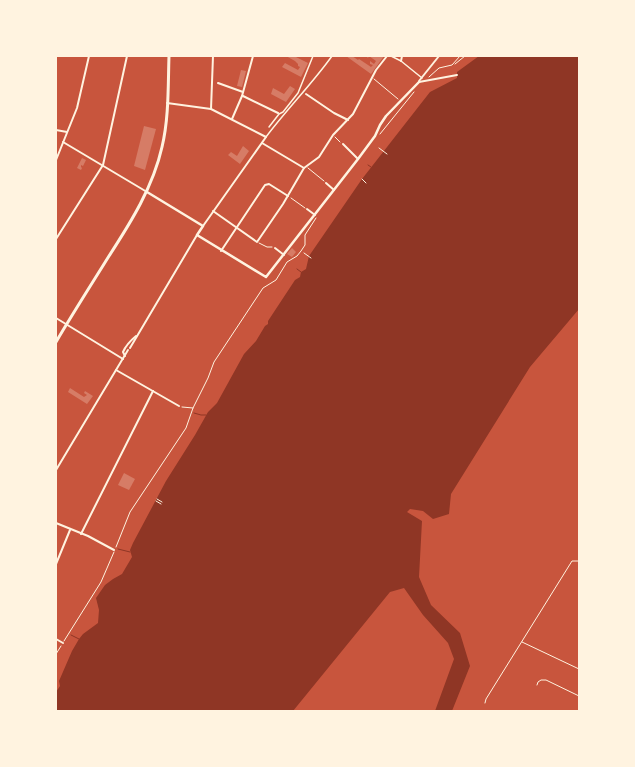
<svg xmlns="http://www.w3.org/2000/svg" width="635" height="767" font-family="Signika,sans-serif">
  <rect width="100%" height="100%" fill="#c8553d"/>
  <!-- water -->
  <polygon fill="#8f3625" points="479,56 579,56 579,309 530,367 451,494 449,514 433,519 423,511 410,509 407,512 422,521 419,577 431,605 460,633 470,666 452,711 435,711 454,659 448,643 423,615 404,588 390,592 293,711 56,711 56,692 60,686 59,681 72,651 79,639 83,634 98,623 99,610 96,598 105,585 113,579 122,574 132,557 130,550 133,543 166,481 195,435 208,412 217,403 244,354 256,341 265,326 268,324 268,321 295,280 300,277 301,272 306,269 309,256 362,179 430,92 457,78 457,72"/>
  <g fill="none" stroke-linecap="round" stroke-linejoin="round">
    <!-- stream -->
    <g stroke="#8f3625" stroke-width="1">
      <polyline points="368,165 371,167"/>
      <polyline points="297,269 301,272"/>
      <polyline points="194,413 201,415 206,415"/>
      <polyline points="118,549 130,552"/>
      <polyline points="71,635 79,639"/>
    </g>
  </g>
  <!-- building -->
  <g fill="#d67c66">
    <polygon points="286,56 294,56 308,63 301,77 282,67 285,63 298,70 300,67 298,66 298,64 295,61"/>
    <polygon points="346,56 352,56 358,60 359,59 371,67 373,65 370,64 370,61 374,64 376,61 369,56 368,58 366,56 384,56 371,74"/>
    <polygon points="241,70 246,71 242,87 237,86"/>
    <polygon points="290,86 295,89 286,102 271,94 273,88 284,94"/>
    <polygon points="144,126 156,129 145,170 134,166"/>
    <polygon points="243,146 249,151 240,164 228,155 231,152 237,156"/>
    <polygon points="82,158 86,160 83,166 81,165 81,167 82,168 81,170 77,168"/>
    <polygon points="292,248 296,252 292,257 287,254"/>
    <polygon points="70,388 84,397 87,395 84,393 85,391 93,396 87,404 68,392"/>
    <polygon points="124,473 135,479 129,490 118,485"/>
  </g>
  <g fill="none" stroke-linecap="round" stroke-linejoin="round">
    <!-- path -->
    <g stroke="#fff3e0" stroke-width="1">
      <polyline points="455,64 465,56"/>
      <polyline points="429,77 439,68 452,65 460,56"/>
      <polyline points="374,79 398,99"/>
      <polyline points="380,134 414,92"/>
      <polyline points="335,137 340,142"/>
      <polyline points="379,148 387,154"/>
      <polyline points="308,168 324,181"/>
      <polyline points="362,179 366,183"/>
      <polyline points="291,198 305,208"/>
      <polyline points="259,243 267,247 272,247"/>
      <polyline points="304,253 311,258"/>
      <polyline points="182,407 193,408"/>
      <polyline points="157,499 162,502"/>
      <polyline points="156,501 161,504"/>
      <polyline points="116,547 130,512 186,428 193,408 208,378 214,362 263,288 276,280 287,262 297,256 301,251 305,245 305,235 316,218"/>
      <polyline points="64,641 101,582 114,552"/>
      <polyline points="522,642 579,669"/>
      <polyline points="56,654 61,646"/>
      <polyline points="537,685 538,682 541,680 546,680 579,696"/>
      <polyline points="485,703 486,699 572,561 579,561"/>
    </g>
    <!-- pedestrian -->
    <g stroke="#fff3e0" stroke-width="1.5">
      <polyline points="391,56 401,61 422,78"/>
      <polyline points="269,127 279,114 283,112 298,93 313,56"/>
      <path d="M266,137C287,109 312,84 332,56"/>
    </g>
    <!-- minor -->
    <g stroke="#fff3e0" stroke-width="2">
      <polyline points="401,61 402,56"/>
      <polyline points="419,81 439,56"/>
      <polyline points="419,82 457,75"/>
      <polyline points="218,83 243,92"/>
      <polyline points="306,94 334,113 348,120"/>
      <polyline points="243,96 278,113"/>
      <polyline points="167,103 211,109 266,137 203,226"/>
      <polyline points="211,109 213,56"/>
      <polyline points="232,119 242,96 253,56"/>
      <polyline points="56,130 67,132"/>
      <polyline points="63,142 147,192"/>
      <polyline points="262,143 304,168"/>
      <polyline points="343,144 358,159"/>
      <polyline points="56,160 77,108 89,56"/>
      <polyline points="326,183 334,190"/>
      <polyline points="307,209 315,215"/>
      <polyline points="213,211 257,242 283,204 304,168 319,157 333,135 353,114 376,70 387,56"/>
      <polyline points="56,239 103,165 127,56"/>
      <polyline points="275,248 284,255"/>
      <polyline points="221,251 265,185 269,184 288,196"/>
      <polyline points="56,318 123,359"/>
      <polyline points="130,348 197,235"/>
      <path d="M125,356L123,352C126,345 130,341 136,336"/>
      <polyline points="116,370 179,406"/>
      <polyline points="56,470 128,350"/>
      <polyline points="56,523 88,536 114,550"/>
      <polyline points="81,534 153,391"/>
      <polyline points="56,564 70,530"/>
      <polyline points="56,639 63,643"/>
    </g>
    <!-- tertiary -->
    <polyline stroke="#fff3e0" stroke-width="2.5" points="147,192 203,226 197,235 266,277 358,159 375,136 380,125 386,116 419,82"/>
    <!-- primary -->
    <path stroke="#fff3e0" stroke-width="3" d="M56,342C73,313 91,285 109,256C131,222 153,187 162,147C169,118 168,86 169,56"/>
  </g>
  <!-- border -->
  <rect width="635" height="767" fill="none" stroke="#fff3e0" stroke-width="114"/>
</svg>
